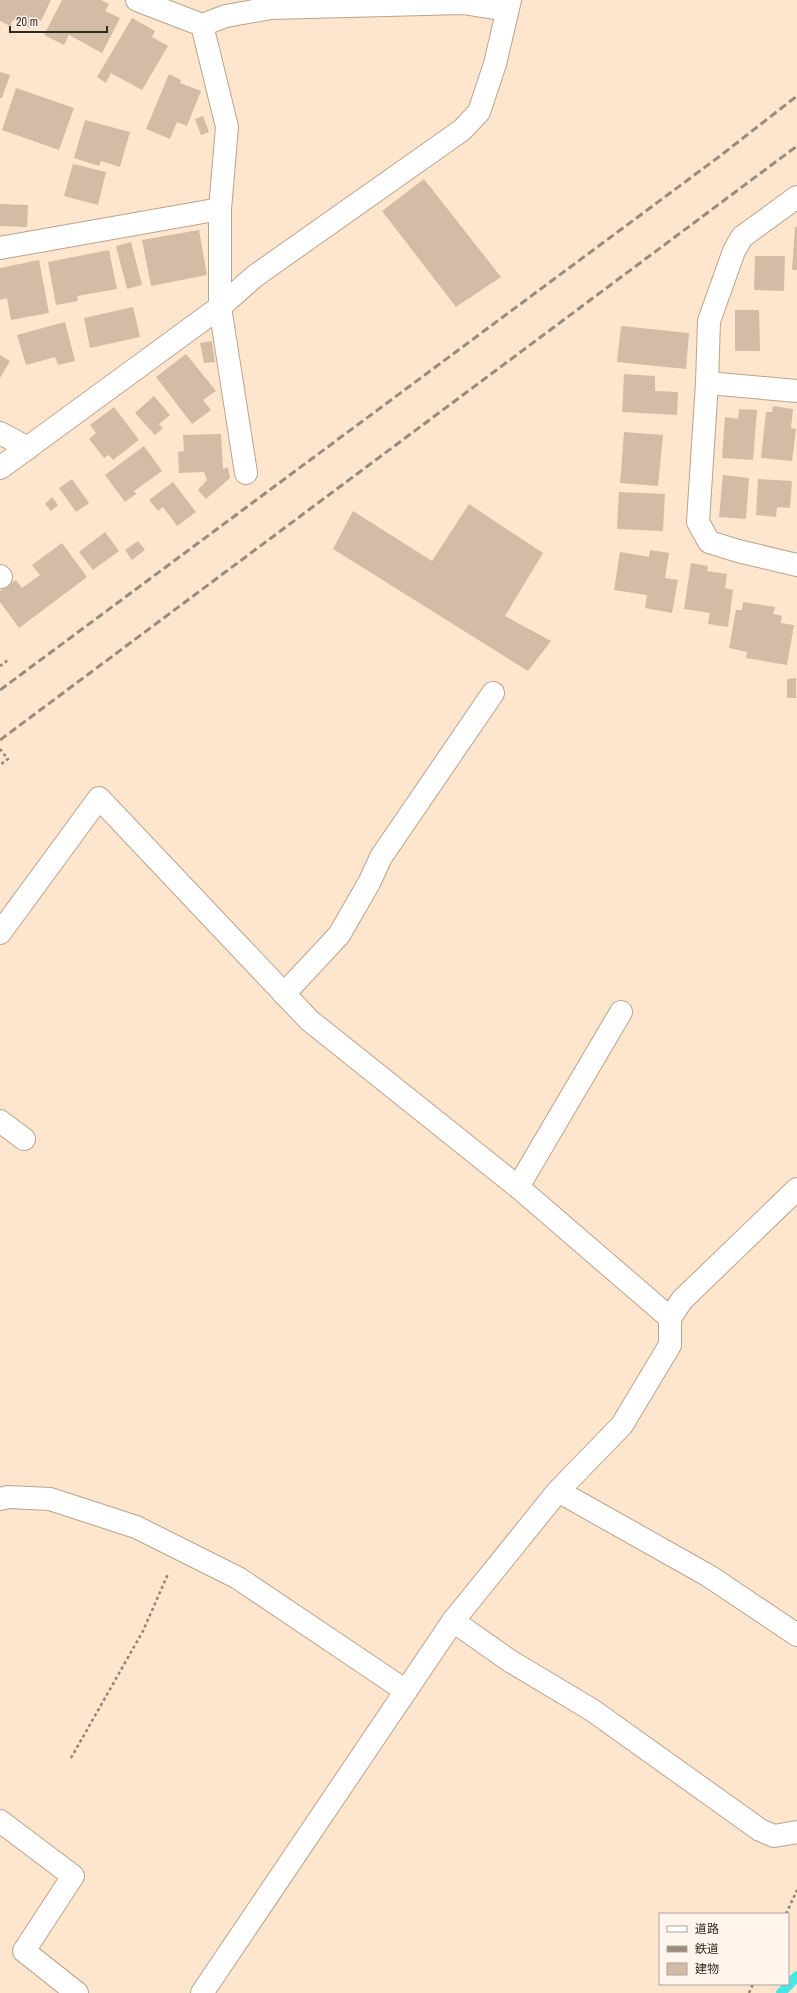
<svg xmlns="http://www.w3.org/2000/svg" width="797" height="1993" font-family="'Archivo Narrow','Noto Sans JP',sans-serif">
  <rect width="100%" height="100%" fill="#fee5ce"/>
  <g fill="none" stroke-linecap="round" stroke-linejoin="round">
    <!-- stream -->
    <polyline stroke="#48e6e7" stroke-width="10" points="781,1993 797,1976"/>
  </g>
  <!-- building -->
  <g fill="#d3bba5">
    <polygon points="0,0 51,0 41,21 35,18 30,28 13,20 10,26 0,21"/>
    <polygon points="62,0 101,0 109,4 105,11 120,18 102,53 69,35 64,45 44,35"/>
    <polygon points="132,18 155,31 152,37 168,46 142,90 111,73 106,83 97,77"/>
    <polygon points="0,72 10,75 2,98 0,98"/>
    <polygon points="169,74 181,80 180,83 201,91 187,126 177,122 170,139 146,129"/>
    <polygon points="16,88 74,108 59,150 2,130"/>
    <polygon points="203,116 209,132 201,135 195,119"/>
    <polygon points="85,120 130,132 120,167 101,161 99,166 74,158"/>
    <polygon points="73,164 106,172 98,205 64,196"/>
    <polygon points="424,179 501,277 456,307 382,211"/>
    <polygon points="0,204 28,205 27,227 0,226"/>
    <polygon points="795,227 797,227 797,270 792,270"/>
    <polygon points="199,230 207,275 151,286 142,240"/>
    <polygon points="131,242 142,285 127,289 116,246"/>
    <polygon points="109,250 117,289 77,296 78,301 56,305 48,262"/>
    <polygon points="755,256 785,256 784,291 754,290"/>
    <polygon points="39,260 49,313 11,320 7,298 0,300 0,268"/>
    <polygon points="133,307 140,337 90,348 84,318"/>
    <polygon points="735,310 759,310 760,351 735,351"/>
    <polygon points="65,322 75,361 58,365 55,357 26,365 17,335"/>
    <polygon points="621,326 689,333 686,369 617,362"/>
    <polygon points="212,341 215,362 204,363 200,343"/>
    <polygon points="186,354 216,391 203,400 211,410 192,424 156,377"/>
    <polygon points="0,355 10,361 0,378"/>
    <polygon points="624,374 655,376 655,391 678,392 677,415 622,412"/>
    <polygon points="154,396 170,415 159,424 163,428 155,435 135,413"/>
    <polygon points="773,406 793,409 791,428 796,429 792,461 761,458 766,412 772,412"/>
    <polygon points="114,407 139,440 113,460 109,455 104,458 89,439 96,433 90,425"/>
    <polygon points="739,409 757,410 753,460 722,458 725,417 738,419"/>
    <polygon points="624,432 663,435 658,486 620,483"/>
    <polygon points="221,434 223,469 228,467 230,478 206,499 198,490 207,480 204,472 179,473 178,452 184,451 183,435"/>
    <polygon points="144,446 162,471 134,491 136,494 125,502 105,475"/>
    <polygon points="723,475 749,478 746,519 719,517"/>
    <polygon points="72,479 89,503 76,512 59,488"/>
    <polygon points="758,479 792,481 790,508 777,507 776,517 756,515"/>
    <polygon points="173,482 196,512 177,526 163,507 158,511 149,500"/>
    <polygon points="619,492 665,494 663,531 617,529"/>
    <polygon points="52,497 58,505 51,511 45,504"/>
    <polygon points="469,504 543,553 505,616 551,641 528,671 333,549 353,511 432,561"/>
    <polygon points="105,532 119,551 93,570 79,552"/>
    <polygon points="138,541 145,550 132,560 125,550"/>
    <polygon points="62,543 87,577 19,628 0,602 0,591 16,580 22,588 40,575 32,565"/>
    <polygon points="650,550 669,553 665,578 678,580 672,613 645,608 647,595 614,590 620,552 649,557"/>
    <polygon points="691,563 708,566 707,571 727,574 725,588 733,590 728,627 708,624 710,613 684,609"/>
    <polygon points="743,602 775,607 773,614 782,616 781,623 794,625 787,665 746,658 747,652 729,648 736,610 742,610"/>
    <polygon points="796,678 796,698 787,698 787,679"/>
  </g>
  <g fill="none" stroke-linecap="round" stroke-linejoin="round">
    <defs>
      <g id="minor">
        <polyline points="137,0 202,25 227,127 220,209 220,307 246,473"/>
        <polyline points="202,25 226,16 271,8 463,3 507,10"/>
        <polyline points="797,197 742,237 734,251 709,321 707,383 698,522 709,542 738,551 797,565"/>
        <polyline points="0,248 220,209"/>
        <polyline points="707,383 797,391"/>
        <polyline points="0,433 28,448"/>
        <polyline points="0,468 220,307 255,276 462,130 479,112 495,64 510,0"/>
        <polyline points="0,576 1,577"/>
        <polyline points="0,933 99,798 309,1020 518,1187 670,1318"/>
        <polyline points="284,994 339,935 369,883 381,857 493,693"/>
        <polyline points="0,1121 24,1139"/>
        <polyline points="518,1187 621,1012"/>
        <polyline points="558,1491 709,1576 797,1635"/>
        <polyline points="0,1499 8,1497 50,1499 136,1527 238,1578 406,1691"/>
        <polyline points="453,1621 510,1661 592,1710 760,1830 774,1836 797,1832"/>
        <polyline points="0,1821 73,1876 24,1951 77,1993"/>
        <polyline points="202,1993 453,1621 558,1491 622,1425 670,1345 670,1318 682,1300 797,1189"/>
      </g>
    </defs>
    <!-- minor casing -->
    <use href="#minor" stroke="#bba38d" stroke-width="24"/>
    <!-- path -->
    <g stroke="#938273" stroke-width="2.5" stroke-dasharray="3 3" stroke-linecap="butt">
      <polyline points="0,666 8,660"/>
      <polyline points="0,749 8,759 0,765"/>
      <polyline points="71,1758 143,1631 168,1574"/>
      <polyline points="786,1914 797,1890"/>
      <polyline points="749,1993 753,1984"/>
    </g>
    <!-- minor -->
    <use href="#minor" stroke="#fff" stroke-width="22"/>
    <!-- rail -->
    <g stroke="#9c8a7a" stroke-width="3" stroke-dasharray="8 4" stroke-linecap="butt">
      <polyline points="0,690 720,156 797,96"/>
      <polyline points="0,740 797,146"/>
    </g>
  </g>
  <!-- legend -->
  <rect x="659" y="1913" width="130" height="72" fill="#fff5ec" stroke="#ada39a"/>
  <rect x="667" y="1926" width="20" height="6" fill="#ffffff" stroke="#ada39a"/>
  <text x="695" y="1933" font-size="12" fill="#322920">道路</text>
  <rect x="667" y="1946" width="20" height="6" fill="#9c8a7a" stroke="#ada39a"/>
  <text x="695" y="1953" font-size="12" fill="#322920">鉄道</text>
  <rect x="667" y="1963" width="20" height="12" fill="#d3bba5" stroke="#ada39a"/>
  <text x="695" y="1973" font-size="12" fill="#322920">建物</text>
  <!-- scale -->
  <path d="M10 26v6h97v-6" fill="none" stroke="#322920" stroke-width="2"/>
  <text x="16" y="26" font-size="12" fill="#322920" stroke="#fff5ec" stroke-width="3" paint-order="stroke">20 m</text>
</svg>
